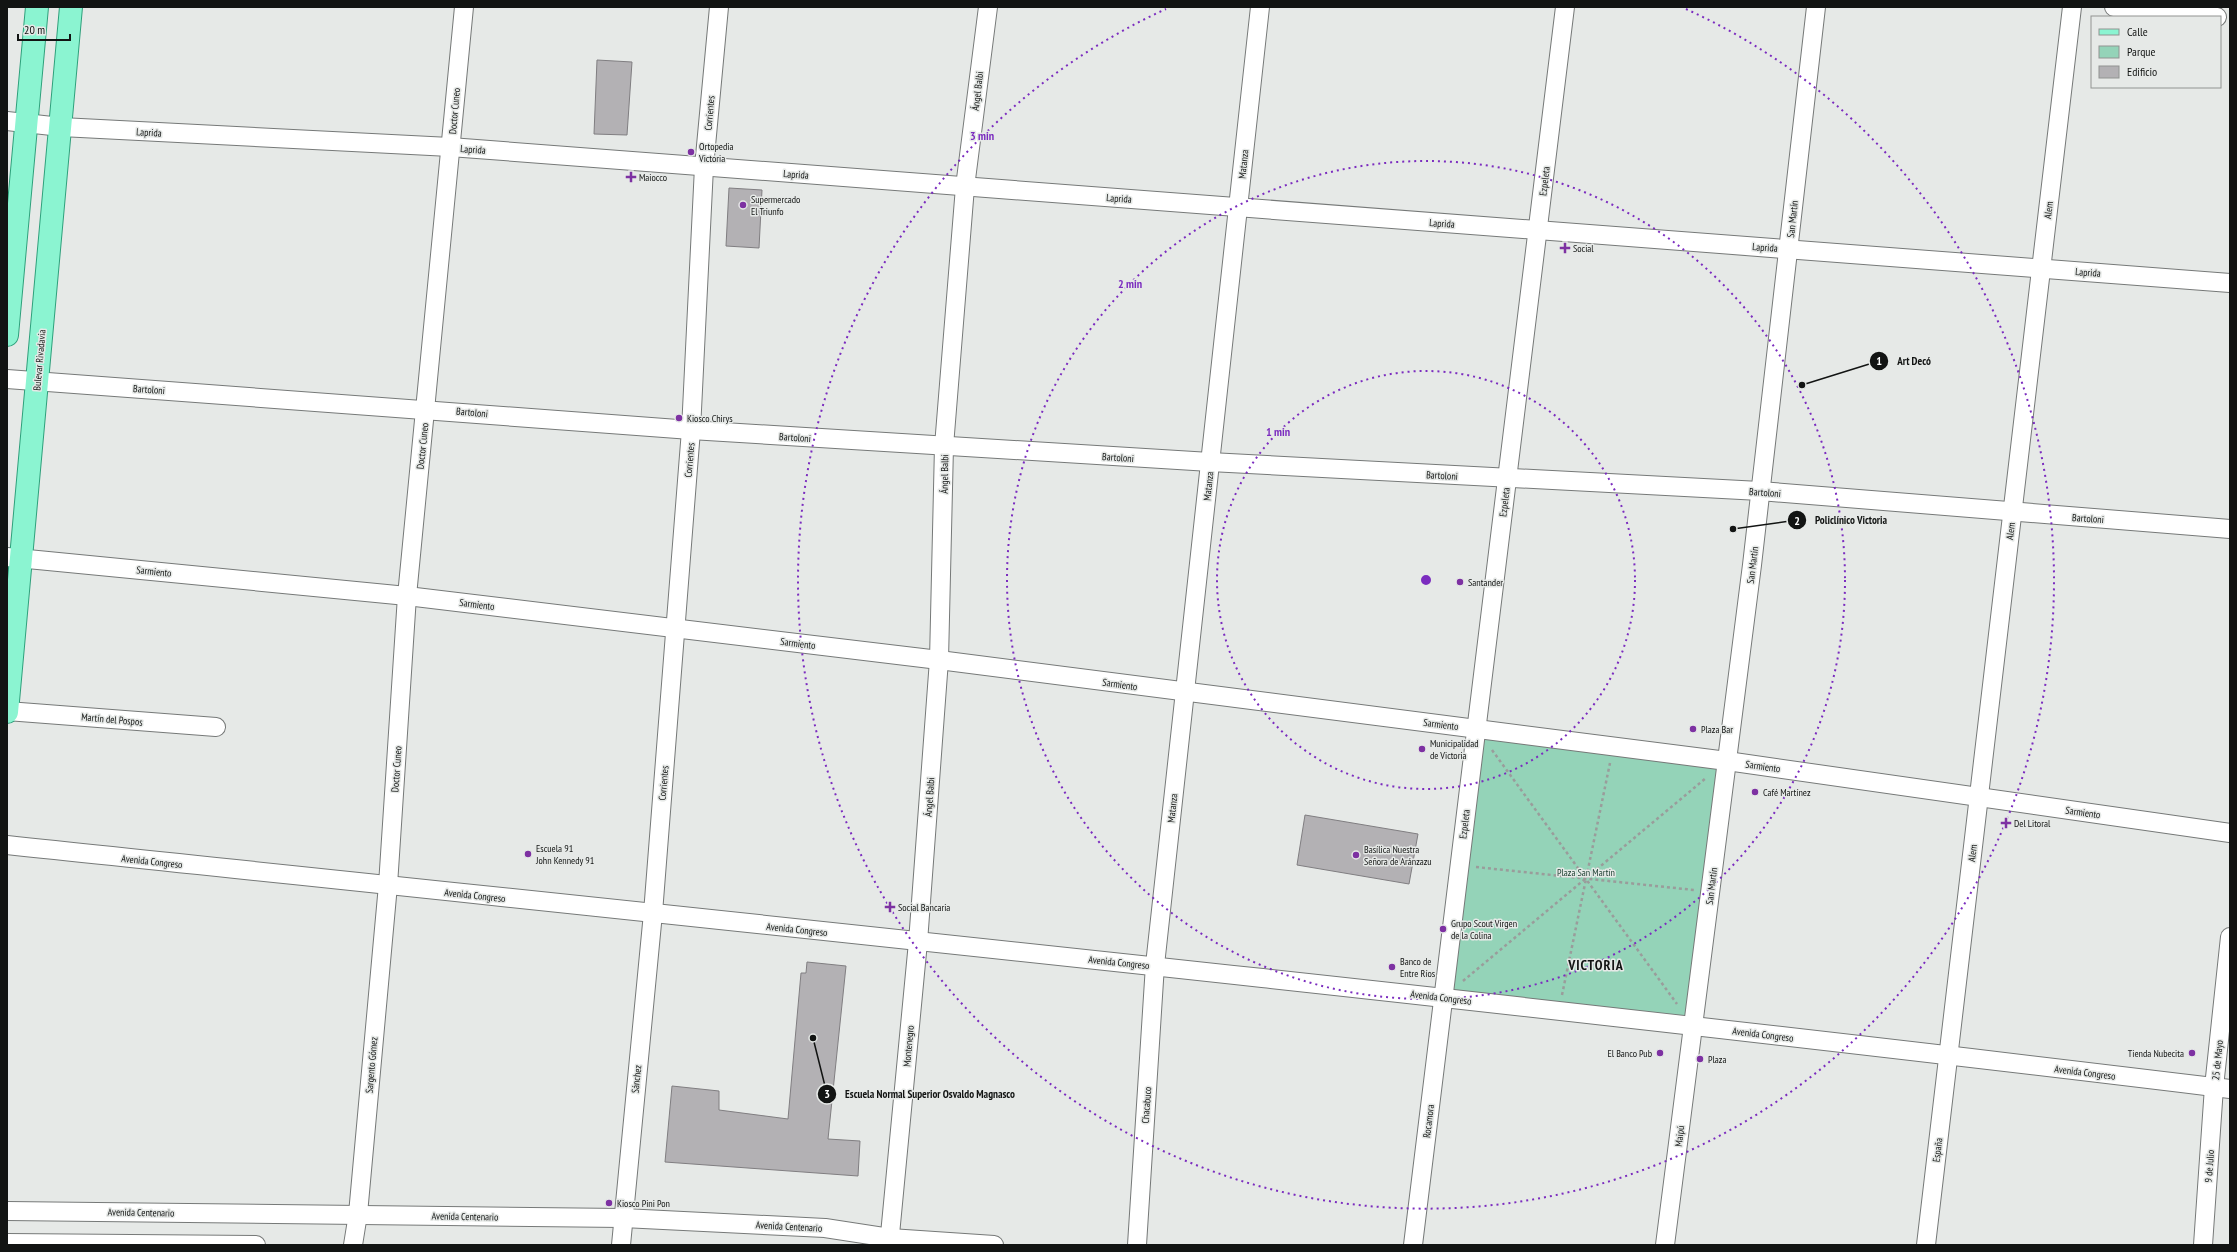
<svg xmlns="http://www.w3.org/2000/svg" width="2237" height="1252" font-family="'PT Sans Narrow',sans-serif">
  <rect width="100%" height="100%" fill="#e6e9e7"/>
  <!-- green -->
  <polygon fill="#94d3b8" points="1476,728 1727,761 1693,1026 1443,997"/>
  <!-- building -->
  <g fill="#b3b1b4" stroke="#807e81">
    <polygon points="597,60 632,62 627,135 594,134"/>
    <polygon points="729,188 762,190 759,248 726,246"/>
    <polygon points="1305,815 1418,834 1409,884 1297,865"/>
    <polygon points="807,962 846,966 828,1139 860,1141 858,1176 665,1162 672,1086 719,1091 719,1110 788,1119 801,973 806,973"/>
  </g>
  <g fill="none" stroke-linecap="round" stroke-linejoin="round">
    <defs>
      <g id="minor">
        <polyline points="2114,7 2217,17"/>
        <polyline points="7,121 61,127 450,147 2230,283"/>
        <polyline points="7,379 691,430 1210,462 1760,491 2230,529"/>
        <polyline points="7,557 407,596 939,660 1727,761 2230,833"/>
        <polyline points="7,711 216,727"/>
        <path d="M7,845C748,923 1490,999 2230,1089"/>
        <polyline points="7,1211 623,1218 825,1228 890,1238 994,1245"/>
        <polyline points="7,1243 256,1245"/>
        <polyline points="353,1245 358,1214 388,885 407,596 464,7"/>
        <polyline points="621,1245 653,913 691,430 704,167 719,7"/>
        <polyline points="889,1245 918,942 939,660 944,446 965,187 988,7"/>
        <polyline points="1137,1245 1155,965 1260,7"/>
        <polyline points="1413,1245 1565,7"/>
        <polyline points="1665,1245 1752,565 1816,7"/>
        <polyline points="1926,1245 2072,7"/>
        <polyline points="2203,1245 2214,1087 2230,937"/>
      </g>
      <g id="major">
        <polyline points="7,335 37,7"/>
        <polyline points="7,712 71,7"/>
      </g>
    </defs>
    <!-- minor casing -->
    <use href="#minor" stroke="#767978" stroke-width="20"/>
    <!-- major casing -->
    <use href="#major" stroke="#2ea07b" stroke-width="24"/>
    <!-- path -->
    <g stroke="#9a9c9b" stroke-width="2.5" stroke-dasharray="3 3" stroke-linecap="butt">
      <polyline points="1492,750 1677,1004"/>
      <polyline points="1476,867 1694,890"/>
      <polyline points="1463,981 1706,778"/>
      <polyline points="1562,995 1610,763"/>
    </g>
    <!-- minor -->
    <use href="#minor" stroke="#fff" stroke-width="18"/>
    <!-- major -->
    <use href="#major" stroke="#8bf4d1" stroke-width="22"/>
  </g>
  <!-- distance rings -->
  <g fill="none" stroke="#7b2cbf" stroke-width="2" stroke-dasharray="2 4">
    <circle cx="1426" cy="580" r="209"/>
    <circle cx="1426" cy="580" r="419"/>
    <path d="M1686 9A628 628 0 1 1 1166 9"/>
  </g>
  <!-- markers -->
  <g fill="#7d31a2" stroke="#e6e9e7" stroke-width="1.5">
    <circle cx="691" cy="152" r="4"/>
    <path d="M629 171h4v4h4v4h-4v4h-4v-4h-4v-4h4z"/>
    <circle cx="743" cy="205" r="4"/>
    <path d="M1563 242h4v4h4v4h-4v4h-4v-4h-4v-4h4z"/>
    <circle cx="679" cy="418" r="4"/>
    <circle cx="1460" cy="582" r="4"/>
    <circle cx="1693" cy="729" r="4"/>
    <circle cx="1422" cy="749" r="4"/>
    <circle cx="1755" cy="792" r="4"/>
    <path d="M2004 817h4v4h4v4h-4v4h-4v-4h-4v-4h4z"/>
    <circle cx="528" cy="854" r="4"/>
    <circle cx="1356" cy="855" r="4"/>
    <path d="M888 901h4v4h4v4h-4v4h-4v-4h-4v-4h4z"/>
    <circle cx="1443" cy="929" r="4"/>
    <circle cx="1392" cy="967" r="4"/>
    <circle cx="1660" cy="1053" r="4"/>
    <circle cx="2192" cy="1053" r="4"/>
    <circle cx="1700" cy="1059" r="4"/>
    <circle cx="609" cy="1203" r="4"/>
  </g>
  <g text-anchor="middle" stroke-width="3" stroke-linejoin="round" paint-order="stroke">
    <!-- street labels -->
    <g font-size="10" fill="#121413" stroke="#e6e9e7">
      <text transform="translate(977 91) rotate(-83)" y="4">Ángel Balbi</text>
      <text transform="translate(454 111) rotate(-85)" y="4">Doctor Cuneo</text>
      <text transform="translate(709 113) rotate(-85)" y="4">Corrientes</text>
      <text transform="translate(149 132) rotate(3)" y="4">Laprida</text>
      <text transform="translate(473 149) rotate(4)" y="4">Laprida</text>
      <text transform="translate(1243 164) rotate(-84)" y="4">Matanza</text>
      <text transform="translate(796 174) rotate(4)" y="4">Laprida</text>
      <text transform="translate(1544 181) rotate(-83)" y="4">Ezpeleta</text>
      <text transform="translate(1119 198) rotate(4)" y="4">Laprida</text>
      <text transform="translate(2048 210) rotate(-83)" y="4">Alem</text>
      <text transform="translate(1792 219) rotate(-84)" y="4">San Martín</text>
      <text transform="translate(1442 223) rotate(4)" y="4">Laprida</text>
      <text transform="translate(1765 247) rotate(4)" y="4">Laprida</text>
      <text transform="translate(2088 272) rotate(4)" y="4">Laprida</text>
      <text transform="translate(39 360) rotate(-85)" y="4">Bulevar Rivadavia</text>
      <text transform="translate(149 389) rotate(4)" y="4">Bartoloni</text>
      <text transform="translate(472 412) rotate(5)" y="4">Bartoloni</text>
      <text transform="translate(795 437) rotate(4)" y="4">Bartoloni</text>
      <text transform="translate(422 446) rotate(-84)" y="4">Doctor Cuneo</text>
      <text transform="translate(1118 457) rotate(4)" y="4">Bartoloni</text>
      <text transform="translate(689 460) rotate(-85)" y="4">Corrientes</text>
      <text transform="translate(944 474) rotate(-89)" y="4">Ángel Balbi</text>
      <text transform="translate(1442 475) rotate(3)" y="4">Bartoloni</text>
      <text transform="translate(1208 486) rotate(-84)" y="4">Matanza</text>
      <text transform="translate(1765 492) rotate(4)" y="4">Bartoloni</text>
      <text transform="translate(1504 502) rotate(-83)" y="4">Ezpeleta</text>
      <text transform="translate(2088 518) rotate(4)" y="4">Bartoloni</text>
      <text transform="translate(2010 531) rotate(-83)" y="4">Alem</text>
      <text transform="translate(1752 565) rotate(-83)" y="4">San Martín</text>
      <text transform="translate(154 571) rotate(6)" y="4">Sarmiento</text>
      <text transform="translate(477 604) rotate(7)" y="4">Sarmiento</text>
      <text transform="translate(798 643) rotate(7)" y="4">Sarmiento</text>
      <text transform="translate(1120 684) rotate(8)" y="4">Sarmiento</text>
      <text transform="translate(112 719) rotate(5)" y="4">Martín del Pospos</text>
      <text transform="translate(1441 724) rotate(7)" y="4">Sarmiento</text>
      <text transform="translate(1763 766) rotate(8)" y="4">Sarmiento</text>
      <text transform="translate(396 769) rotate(-86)" y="4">Doctor Cuneo</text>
      <text transform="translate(663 783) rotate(-85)" y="4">Corrientes</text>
      <text transform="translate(929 797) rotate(-86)" y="4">Ángel Balbi</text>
      <text transform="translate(1172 808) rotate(-84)" y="4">Matanza</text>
      <text transform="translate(2083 812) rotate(8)" y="4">Sarmiento</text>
      <text transform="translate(1464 824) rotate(-83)" y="4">Ezpeleta</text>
      <text transform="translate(1972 853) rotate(-83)" y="4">Alem</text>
      <text transform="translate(152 861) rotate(6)" y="4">Avenida Congreso</text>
      <text transform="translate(1711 886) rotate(-83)" y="4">San Martín</text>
      <text transform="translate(475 895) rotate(6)" y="4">Avenida Congreso</text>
      <text transform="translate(797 929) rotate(6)" y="4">Avenida Congreso</text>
      <text transform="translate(1119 962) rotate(6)" y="4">Avenida Congreso</text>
      <text transform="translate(1441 997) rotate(7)" y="4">Avenida Congreso</text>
      <text transform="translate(1763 1034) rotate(7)" y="4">Avenida Congreso</text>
      <text transform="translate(908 1046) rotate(-85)" y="4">Montenegro</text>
      <text transform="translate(2217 1060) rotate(-84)" y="4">25 de Mayo</text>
      <text transform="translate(371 1065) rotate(-85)" y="4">Sargento Gómez</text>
      <text transform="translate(2085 1072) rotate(7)" y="4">Avenida Congreso</text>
      <text transform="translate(636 1079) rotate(-84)" y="4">Sánchez</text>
      <text transform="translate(1146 1105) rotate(-86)" y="4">Chacabuco</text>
      <text transform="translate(1428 1121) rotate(-83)" y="4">Rocamora</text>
      <text transform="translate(1679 1136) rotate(-83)" y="4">Maipú</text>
      <text transform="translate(1937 1150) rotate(-83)" y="4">España</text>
      <text transform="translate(2209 1166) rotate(-86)" y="4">9 de Julio</text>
      <text transform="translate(141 1212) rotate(1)" y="4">Avenida Centenario</text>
      <text transform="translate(465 1216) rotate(1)" y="4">Avenida Centenario</text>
      <text transform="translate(789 1226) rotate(3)" y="4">Avenida Centenario</text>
    </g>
    <!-- poi labels -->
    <g font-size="10" fill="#121413" stroke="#e6e9e7" text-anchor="start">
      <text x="699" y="150">Ortopedia<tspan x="699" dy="12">Victoria</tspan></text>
      <text x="639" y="181">Maiocco</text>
      <text x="751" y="203">Supermercado<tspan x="751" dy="12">El Triunfo</tspan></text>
      <text x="1573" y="252">Social</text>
      <text x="687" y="422">Kiosco Chirys</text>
      <text x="1468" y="586">Santander</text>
      <text x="1701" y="733">Plaza Bar</text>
      <text x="1430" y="747">Municipalidad<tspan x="1430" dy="12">de Victoria</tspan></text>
      <text x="1763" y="796">Café Martínez</text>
      <text x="2014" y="827">Del Litoral</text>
      <text x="536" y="852">Escuela 91<tspan x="536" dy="12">John Kennedy 91</tspan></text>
      <text x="1364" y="853">Basílica Nuestra<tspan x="1364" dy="12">Señora de Aránzazu</tspan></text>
      <text x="898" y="911">Social Bancaria</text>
      <text x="1451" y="927">Grupo Scout Virgen<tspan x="1451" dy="12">de la Colina</tspan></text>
      <text x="1400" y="965">Banco de<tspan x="1400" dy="12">Entre Ríos</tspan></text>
      <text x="1652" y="1057" text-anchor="end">El Banco Pub</text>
      <text x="2184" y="1057" text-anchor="end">Tienda Nubecita</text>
      <text x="1708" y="1063">Plaza</text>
      <text x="617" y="1207">Kiosco Pini Pon</text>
    </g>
    <!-- park labels -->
    <g font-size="10" fill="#193c2e" stroke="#e6e9e7">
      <text x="1586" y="876">Plaza San Martín</text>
    </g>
    <!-- district labels -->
    <g font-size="14" font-weight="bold" letter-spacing="1" fill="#121413" stroke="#e6e9e7">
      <text x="1596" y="970">VICTORIA</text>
    </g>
  </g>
  <circle cx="1426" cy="580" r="6" fill="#7b2cbf" stroke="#e6e9e7" stroke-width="2"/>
  <g font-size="12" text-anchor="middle" font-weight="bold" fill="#7b2cbf" stroke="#e6e9e7" stroke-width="3" stroke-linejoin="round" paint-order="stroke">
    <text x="982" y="140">3 min</text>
    <text x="1130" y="288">2 min</text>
    <text x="1278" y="436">1 min</text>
  </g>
  <!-- callouts -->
  <path fill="none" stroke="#121413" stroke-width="1.5" d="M1802 385L1879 361M1733 529L1797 520M813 1038L827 1094"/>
  <g fill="#121413" stroke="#e6e9e7" stroke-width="1.5">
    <circle cx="1802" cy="385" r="4"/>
    <circle cx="1733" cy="529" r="4"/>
    <circle cx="813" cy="1038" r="4"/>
    <circle cx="1879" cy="361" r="10"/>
    <circle cx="1797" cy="520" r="10"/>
    <circle cx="827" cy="1094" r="10"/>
  </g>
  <g font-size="12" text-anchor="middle" font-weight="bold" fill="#fff">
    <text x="1879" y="365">1</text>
    <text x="1797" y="525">2</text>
    <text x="827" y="1098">3</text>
  </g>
  <g font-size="11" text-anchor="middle" font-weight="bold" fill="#121413" stroke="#e6e9e7" stroke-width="3" stroke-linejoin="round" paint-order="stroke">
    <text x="1914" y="365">Art Decó</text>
    <text x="1851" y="524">Policlínico Victoria</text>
    <text x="930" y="1098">Escuela Normal Superior Osvaldo Magnasco</text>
  </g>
  <!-- border -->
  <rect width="2237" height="1252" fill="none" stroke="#121413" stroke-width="16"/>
  <!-- legend -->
  <rect x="2091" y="16" width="130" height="72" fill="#e6e9e7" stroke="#919492"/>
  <rect x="2099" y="29" width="20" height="6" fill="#8bf4d1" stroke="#919492"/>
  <text x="2127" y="36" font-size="12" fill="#121413">Calle</text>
  <rect x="2099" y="46" width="20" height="12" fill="#94d3b8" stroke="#919492"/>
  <text x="2127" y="56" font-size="12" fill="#121413">Parque</text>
  <rect x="2099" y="66" width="20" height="12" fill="#b3b1b4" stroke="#919492"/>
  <text x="2127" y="76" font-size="12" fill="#121413">Edificio</text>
  <!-- scale -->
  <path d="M18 34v6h52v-6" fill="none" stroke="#121413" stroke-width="2"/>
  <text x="24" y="34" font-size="12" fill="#121413" stroke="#e6e9e7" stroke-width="3" paint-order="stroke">20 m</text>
</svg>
